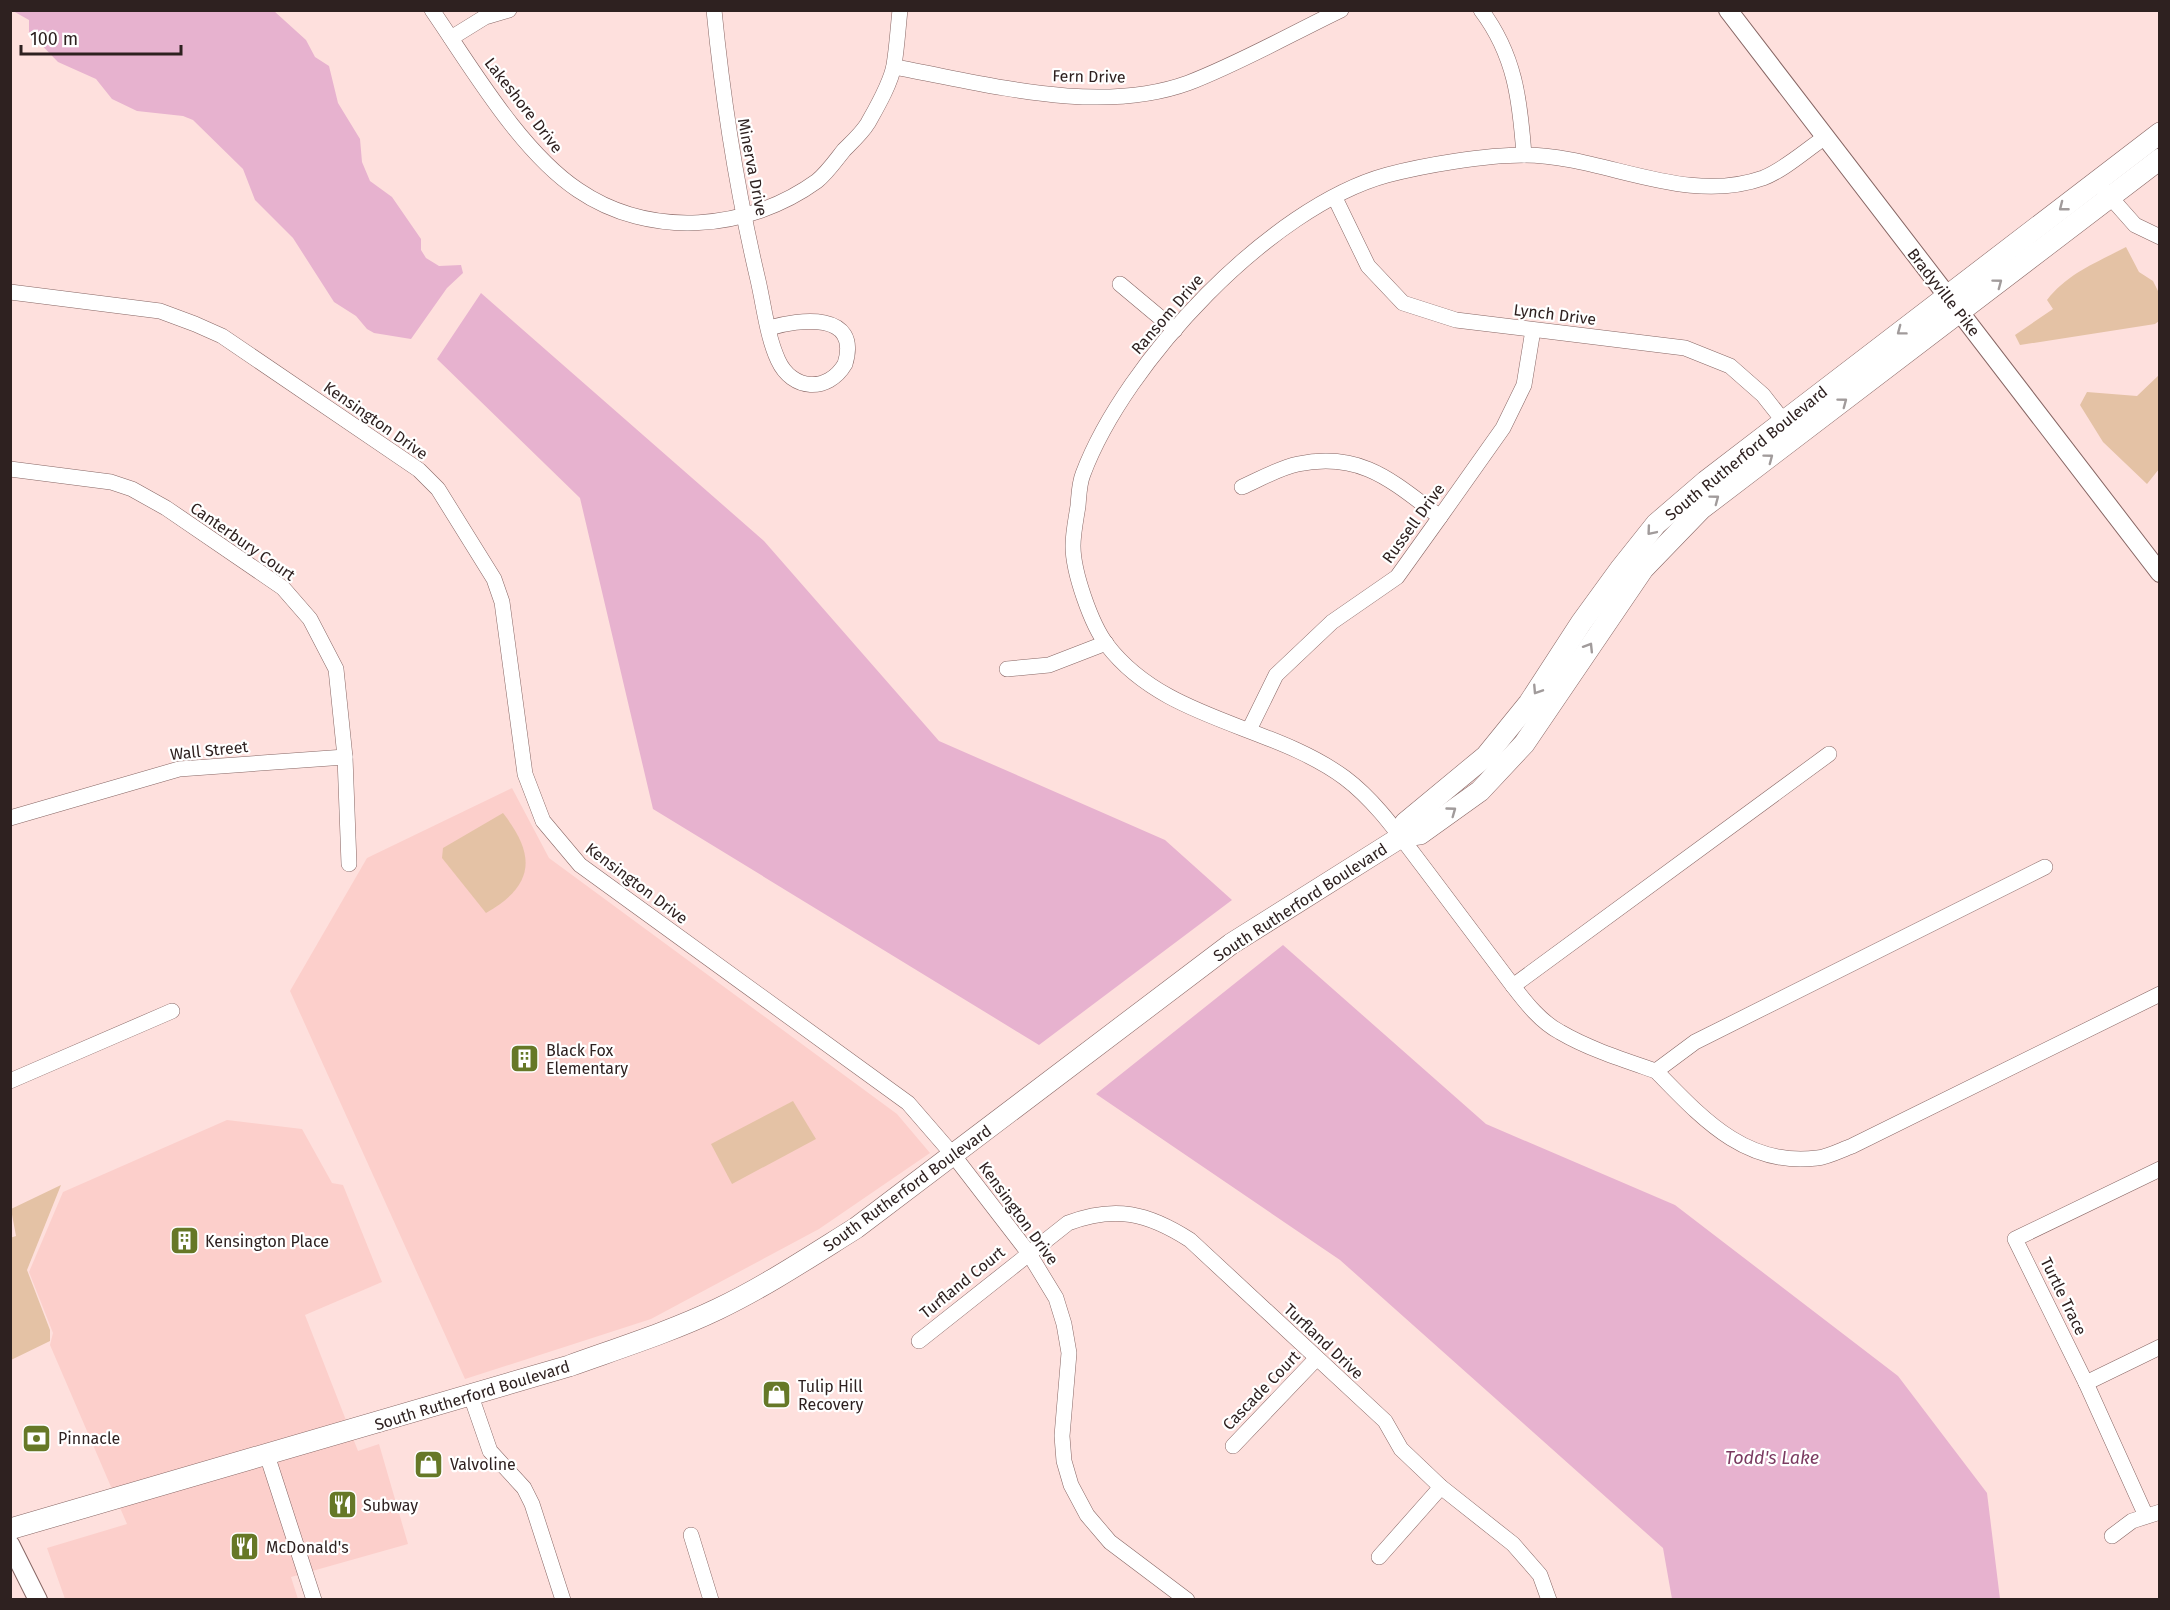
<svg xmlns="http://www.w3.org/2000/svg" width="2170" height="1610" font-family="'Fira Sans',sans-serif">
  <rect width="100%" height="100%" fill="#fee0dd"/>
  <!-- built -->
  <g fill="#fccfcb">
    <polygon points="512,788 549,858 897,1114 930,1153 819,1229 651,1319 465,1379 290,991 367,858"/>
    <polygon points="227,1120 302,1129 332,1183 343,1185 382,1282 305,1315 358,1451 379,1444 408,1544 291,1577 298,1599 65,1599 47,1548 127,1524 50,1345 53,1333 29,1272 63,1192"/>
  </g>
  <!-- green -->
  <g fill="#e4c2a5">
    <path d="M2126,247L2139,272L2153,281L2159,293V321L2155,324L2020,345L2015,335L2053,309L2047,300C2068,273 2096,263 2126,247Z"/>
    <polygon points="2159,375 2159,469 2147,484 2103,442 2080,405 2087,392 2137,396"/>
    <path d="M503,813C536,855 535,885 486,913L442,858L443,848Z"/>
    <polygon points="793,1101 816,1139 732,1184 711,1144"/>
    <polygon points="61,1185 27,1270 50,1330 50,1341 11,1360 10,1238 16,1236 11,1209"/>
  </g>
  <!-- water -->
  <g fill="#e7b2cf">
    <polygon points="13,11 274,11 306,40 315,57 329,66 338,103 360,139 362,162 370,181 392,197 421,239 421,250 426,258 439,266 461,265 463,273 447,288 411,339 374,333 367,329 356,316 334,302 293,238 255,200 243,169 193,120 183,116 137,111 112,99 96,79 58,62 29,32 29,20"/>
    <polygon points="481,293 764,541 939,741 1165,840 1232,900 1039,1045 653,809 580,498 437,359"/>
    <polygon points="1283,945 1486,1124 1675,1205 1898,1376 1987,1493 2000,1599 1672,1599 1663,1548 1340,1260 1096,1094"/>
  </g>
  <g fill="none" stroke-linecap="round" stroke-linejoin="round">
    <defs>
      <g id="minor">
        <path d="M432,10C472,68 520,151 578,190C650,239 748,231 817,181C827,173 836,160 844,150C852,142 862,133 868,123C877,107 891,83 894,65C897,47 898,28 900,10"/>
        <path d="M714,10C723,102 737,191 758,280C764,306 767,336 778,360C792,391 828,393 845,364C861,311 799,319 769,328"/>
        <path d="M1481,10C1515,55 1520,100 1524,155"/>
        <polyline points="451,38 485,17 509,10"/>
        <path d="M894,67C985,83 1097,116 1188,83C1240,63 1291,34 1341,10"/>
        <polyline points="2104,190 2135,225 2160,237"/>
        <polyline points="1335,198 1368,266 1403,303 1456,320 1685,348 1730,366 1763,395 1789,428"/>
        <polyline points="1120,284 1175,330"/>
        <polyline points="10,292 160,311 195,324 222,336 419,470 438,489 494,579 502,602 525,774 543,821 580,865 908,1103 954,1156 1028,1252 1056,1298 1064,1324 1069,1353 1062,1436 1064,1461 1071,1485 1087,1515 1110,1542 1187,1600"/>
        <polyline points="10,469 111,482 132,489 166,508 283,588 310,619 336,669 345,757 349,864"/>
        <path d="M1242,487C1260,479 1279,468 1298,464C1362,451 1393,482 1440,517"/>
        <polyline points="1007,669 1049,665 1106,643"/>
        <polyline points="1249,730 1276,675 1332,622 1397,577 1440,517 1503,428 1524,385 1533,330"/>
        <polyline points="10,818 179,769 345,757"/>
        <path d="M2045,867L1695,1042L1656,1071C1702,1118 1745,1167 1817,1158C1828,1157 1841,1150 1852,1146L2160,994"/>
        <path d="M1513,986C1484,947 1454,908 1425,869C1401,838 1377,802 1345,778C1272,724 1165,721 1107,645C1091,624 1073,572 1073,546C1073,533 1076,519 1078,506C1079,495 1079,484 1083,474C1125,362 1270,207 1387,175C1425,165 1485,155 1524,155C1603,155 1684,206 1763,178C1784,170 1806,150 1824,138"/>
        <path d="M1656,1071C1624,1060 1589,1049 1560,1032C1541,1022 1526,1003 1513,986L1829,754"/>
        <polyline points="10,1081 172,1011"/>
        <path d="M919,1341L1068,1223C1115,1205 1148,1213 1190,1240L1385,1421L1401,1449L1441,1487L1513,1544L1540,1575L1549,1600"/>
        <polyline points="2086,1383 2160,1347"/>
        <polyline points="471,1396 490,1451 524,1488 532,1504 563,1600"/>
        <polyline points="1233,1446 1316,1359"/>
        <polyline points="267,1455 314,1600"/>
        <polyline points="2146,1516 2086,1383 2015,1239 2160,1169"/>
        <polyline points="691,1535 711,1600"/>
        <polyline points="2112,1536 2132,1521 2160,1512"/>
        <polyline points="1379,1557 1441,1487"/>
      </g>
      <g id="major">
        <polyline points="1728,10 2160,573"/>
        <polyline points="10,1544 38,1600"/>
      </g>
      <g id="highway">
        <polyline points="1401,837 1405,823 1486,756 1529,703 1581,623 1621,568 1656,524 1706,481 2160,133"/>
        <path d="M10,1529L569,1366C619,1348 670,1332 718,1309C766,1286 811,1256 856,1228L1231,944L1401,837L1420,834L1480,791L1524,744L1643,569L1701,509L2160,159"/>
      </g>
    </defs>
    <!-- minor casing -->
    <use href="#minor" stroke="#876664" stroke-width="16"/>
    <!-- major casing -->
    <use href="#major" stroke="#876664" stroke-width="20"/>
    <!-- highway casing -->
    <use href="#highway" stroke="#876664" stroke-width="22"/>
    <!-- minor -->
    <use href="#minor" stroke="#fff" stroke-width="15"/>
    <!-- major -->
    <use href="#major" stroke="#fff" stroke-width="18"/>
    <!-- highway -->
    <use href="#highway" stroke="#fff" stroke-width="21"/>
  </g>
  <!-- one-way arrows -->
  <defs><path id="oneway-chevron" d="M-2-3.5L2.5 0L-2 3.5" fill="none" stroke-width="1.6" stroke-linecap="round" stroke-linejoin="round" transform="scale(1.5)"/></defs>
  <g stroke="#a19b9b">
    <use href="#oneway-chevron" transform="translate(2063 207) rotate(142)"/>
    <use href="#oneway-chevron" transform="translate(1998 283) rotate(-37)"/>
    <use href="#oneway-chevron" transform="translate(1901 331) rotate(143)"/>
    <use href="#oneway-chevron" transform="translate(1843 402) rotate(-37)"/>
    <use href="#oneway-chevron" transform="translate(1769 458) rotate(-37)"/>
    <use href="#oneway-chevron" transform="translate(1715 499) rotate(-37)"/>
    <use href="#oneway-chevron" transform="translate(1651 531) rotate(130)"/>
    <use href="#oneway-chevron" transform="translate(1589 647) rotate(-58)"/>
    <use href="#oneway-chevron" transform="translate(1537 690) rotate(123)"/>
    <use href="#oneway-chevron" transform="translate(1452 811) rotate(-36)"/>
  </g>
  <!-- icons -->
  <defs>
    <symbol id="building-square" viewBox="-11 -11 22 22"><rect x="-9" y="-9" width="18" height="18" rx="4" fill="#667827" stroke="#fff"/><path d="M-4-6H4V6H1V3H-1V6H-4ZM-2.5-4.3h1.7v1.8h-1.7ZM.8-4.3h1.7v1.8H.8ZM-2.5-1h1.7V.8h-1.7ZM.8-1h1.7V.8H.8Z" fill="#fff"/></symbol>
    <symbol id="shop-square" viewBox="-11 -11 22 22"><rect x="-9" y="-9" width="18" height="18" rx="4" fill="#667827" stroke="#fff"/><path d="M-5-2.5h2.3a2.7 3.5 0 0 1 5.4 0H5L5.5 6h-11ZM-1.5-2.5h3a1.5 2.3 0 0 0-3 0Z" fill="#fff"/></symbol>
    <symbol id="bank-square" viewBox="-11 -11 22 22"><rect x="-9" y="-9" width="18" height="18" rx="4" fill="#667827" stroke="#fff"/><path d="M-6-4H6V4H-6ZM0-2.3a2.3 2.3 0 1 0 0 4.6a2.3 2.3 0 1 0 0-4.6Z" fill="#fff"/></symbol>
    <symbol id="restaurant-square" viewBox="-11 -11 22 22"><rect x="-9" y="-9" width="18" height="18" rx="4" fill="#667827" stroke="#fff"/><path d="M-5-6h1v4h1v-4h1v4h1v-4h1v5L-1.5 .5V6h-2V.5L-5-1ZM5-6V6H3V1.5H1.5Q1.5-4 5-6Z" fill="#fff"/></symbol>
  </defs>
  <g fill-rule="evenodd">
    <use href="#building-square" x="508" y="1042" width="33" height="33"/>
    <use href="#building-square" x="168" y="1224" width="33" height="33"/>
    <use href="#shop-square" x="760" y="1378" width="33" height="33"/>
    <use href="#bank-square" x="20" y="1422" width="33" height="33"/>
    <use href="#shop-square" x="412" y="1448" width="33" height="33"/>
    <use href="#restaurant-square" x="326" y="1488" width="33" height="33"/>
    <use href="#restaurant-square" x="228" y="1530" width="33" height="33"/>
  </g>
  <g text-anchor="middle" stroke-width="4.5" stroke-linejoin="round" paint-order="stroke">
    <!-- street labels -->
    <g font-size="16" fill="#2e2120" stroke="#fff">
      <text transform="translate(1089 76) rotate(1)" y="6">Fern Drive</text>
      <text transform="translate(524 105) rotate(52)" y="6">Lakeshore Drive</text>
      <text transform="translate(753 167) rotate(79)" y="6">Minerva Drive</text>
      <text transform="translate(1944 292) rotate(52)" y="6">Bradyville Pike</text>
      <text transform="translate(1167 314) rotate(-49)" y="6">Ransom Drive</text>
      <text transform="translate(1555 314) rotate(7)" y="6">Lynch Drive</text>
      <text transform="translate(376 420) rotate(35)" y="6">Kensington Drive</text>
      <text transform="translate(1746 453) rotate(-39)" y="6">South Rutherford Boulevard</text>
      <text transform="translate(1413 523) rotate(-54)" y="6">Russell Drive</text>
      <text transform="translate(243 541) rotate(35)" y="6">Canterbury Court</text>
      <text transform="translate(209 750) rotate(-6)" y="6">Wall Street</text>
      <text transform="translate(637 883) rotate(37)" y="6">Kensington Drive</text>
      <text transform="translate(1300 902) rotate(-33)" y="6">South Rutherford Boulevard</text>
      <text transform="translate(907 1188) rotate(-36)" y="6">South Rutherford Boulevard</text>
      <text transform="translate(1019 1213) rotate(54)" y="6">Kensington Drive</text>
      <text transform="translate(962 1282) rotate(-39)" y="6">Turfland Court</text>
      <text transform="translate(2064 1296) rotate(64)" y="6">Turtle Trace</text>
      <text transform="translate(1324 1341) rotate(43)" y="6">Turfland Drive</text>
      <text transform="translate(1261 1390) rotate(-46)" y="6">Cascade Court</text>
      <text transform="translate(472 1395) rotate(-17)" y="6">South Rutherford Boulevard</text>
    </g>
    <!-- poi labels -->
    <g font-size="16" fill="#2e2120" stroke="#fff" text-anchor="start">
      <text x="546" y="1056">Black Fox<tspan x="546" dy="18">Elementary</tspan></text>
      <text x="205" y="1247">Kensington Place</text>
      <text x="798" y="1392">Tulip Hill<tspan x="798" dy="18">Recovery</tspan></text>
      <text x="58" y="1444">Pinnacle</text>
      <text x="450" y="1470">Valvoline</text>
      <text x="363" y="1511">Subway</text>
      <text x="266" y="1553">McDonald's</text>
    </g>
    <!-- water labels -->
    <g font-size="18" font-style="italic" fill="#7b3a61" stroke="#fff">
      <text x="1772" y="1464">Todd's Lake</text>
    </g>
  </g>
  <!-- border -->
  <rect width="2170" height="1610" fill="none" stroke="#2e2120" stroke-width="24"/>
  <!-- scale -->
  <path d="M21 45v9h160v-9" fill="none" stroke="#2e2120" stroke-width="3"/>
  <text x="30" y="45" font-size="18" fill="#2e2120" stroke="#ffffff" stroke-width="4.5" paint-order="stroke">100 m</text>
</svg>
